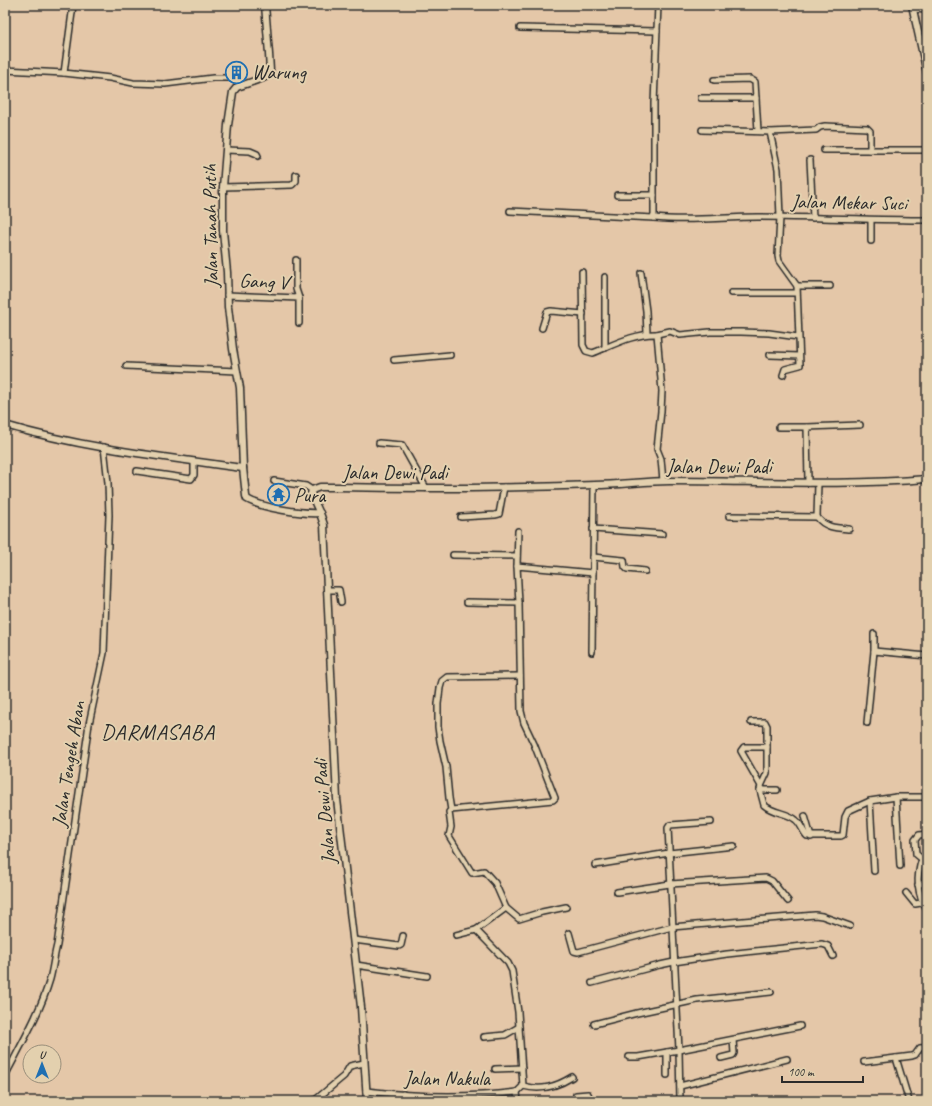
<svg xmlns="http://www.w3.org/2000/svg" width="932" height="1106" font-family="Caveat,sans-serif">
  <rect width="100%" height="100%" fill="#e4c7a8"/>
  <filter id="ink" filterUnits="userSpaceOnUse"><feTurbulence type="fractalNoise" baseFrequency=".025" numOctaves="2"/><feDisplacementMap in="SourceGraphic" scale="8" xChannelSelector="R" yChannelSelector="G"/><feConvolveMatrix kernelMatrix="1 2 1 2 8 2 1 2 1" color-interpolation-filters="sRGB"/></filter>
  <g filter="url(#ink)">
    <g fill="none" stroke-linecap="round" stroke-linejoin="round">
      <defs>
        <g id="minor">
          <polyline points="73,5 64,73 110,78 133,83 165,84 213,78 234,78 243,85"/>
          <polyline points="913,9 927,10"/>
          <polyline points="520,28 657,31"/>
          <polyline points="5,70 64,73"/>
          <polyline points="714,80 750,79 755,82 758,131"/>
          <polyline points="701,98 756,98"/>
          <polyline points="702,130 770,132 778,169 780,217 778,256 779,261 797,286"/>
          <polyline points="770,132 816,130 820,127 825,126 867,128 870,131 870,150"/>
          <polyline points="226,150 250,151 257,154 258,156"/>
          <polyline points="824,150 927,150"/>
          <polyline points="810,160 813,218"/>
          <polyline points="223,187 292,185 296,181 296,175"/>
          <polyline points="617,195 654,195"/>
          <path d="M510,211L654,218C689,222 724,217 758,217C815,217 871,220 927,220"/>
          <polyline points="654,218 654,103 658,5"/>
          <polyline points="871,220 871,241"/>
          <polyline points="296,260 296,289 299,298"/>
          <path d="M582,272L583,345L586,351L593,353C613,345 635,333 657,334L662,391L661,411L657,449L661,459L663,481"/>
          <polyline points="641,273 646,311 647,333"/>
          <polyline points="605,277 605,348"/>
          <polyline points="731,293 796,293"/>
          <polyline points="227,295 299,298 299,323"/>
          <polyline points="542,328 547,312 551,311 583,314"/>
          <polyline points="657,334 670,331 680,335 710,332 741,332 769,333 798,337"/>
          <polyline points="770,355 799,356"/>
          <polyline points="394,360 450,355"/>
          <polyline points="126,366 237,371"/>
          <polyline points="783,375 785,369 800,365 797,286 830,286"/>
          <polyline points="779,427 807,427 808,483"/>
          <polyline points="807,427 860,425"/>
          <polyline points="379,443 402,445 426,488"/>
          <polyline points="137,471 191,479 194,475 194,462"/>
          <polyline points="274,481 306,486 312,490"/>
          <polyline points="729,516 817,517 818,483"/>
          <polyline points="461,517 495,515 499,514 504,487"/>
          <path d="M817,517C825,528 837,528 849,529"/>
          <polyline points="593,529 662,534"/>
          <polyline points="453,555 517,556"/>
          <polyline points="593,557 623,560 624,560 625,567 627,569 645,571"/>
          <polyline points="517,566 518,531"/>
          <polyline points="327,590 339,590 341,602"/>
          <polyline points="467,602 519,603"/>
          <polyline points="874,651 874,634"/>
          <polyline points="592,652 594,485"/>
          <path d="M751,722H765L767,726V773L761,786L760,790L764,805C774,814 787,812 796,820C801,824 803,832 807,836H841L843,835L845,817L848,811L870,801L896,797H927"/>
          <polyline points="867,723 874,651 927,656"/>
          <polyline points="761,786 741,751 744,747 767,747"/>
          <polyline points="760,790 777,790"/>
          <polyline points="896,797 900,866"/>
          <polyline points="870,801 874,871"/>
          <polyline points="451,810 553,800 555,798 534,744 524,723 521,711 519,603 517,566 593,573"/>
          <polyline points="805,816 811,837"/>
          <path d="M927,857L922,859C916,876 917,894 927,910"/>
          <polyline points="922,859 916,854 915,840 919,835 927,834"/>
          <polyline points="595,865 669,853 734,846"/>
          <polyline points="918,885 927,882"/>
          <polyline points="617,892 670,884 766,878 772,881 788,901"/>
          <polyline points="906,893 915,904 927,902"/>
          <polyline points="506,908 519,919 542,912 566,907"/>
          <polyline points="569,933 574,951 578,952 672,927 815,915 822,916 850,926"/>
          <polyline points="456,935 476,930"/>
          <polyline points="354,940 399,946 401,945 403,936"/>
          <polyline points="356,965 427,976"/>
          <polyline points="592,983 660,965 674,962 727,954 822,944 828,946 833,956"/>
          <polyline points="926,1000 927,1001"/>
          <polyline points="594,1024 637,1013 697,1000 771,992"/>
          <polyline points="484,1037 505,1035 519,1027"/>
          <polyline points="667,1052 667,1075"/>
          <polyline points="629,1057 638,1057 679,1050 800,1026"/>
          <polyline points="721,1058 733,1055 734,1053 733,1040"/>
          <polyline points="896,1058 909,1101"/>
          <polyline points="864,1062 912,1056 915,1055 920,1048 927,1047"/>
          <polyline points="495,1069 522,1068"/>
          <path d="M5,1076C21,1045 40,1013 50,979C53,968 54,956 57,945L89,724L104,653L109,515L108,483L104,447"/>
          <path d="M523,1086C541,1091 556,1087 572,1077"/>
          <polyline points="680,1086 787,1059"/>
          <path d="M366,1091C417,1097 467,1098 517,1092"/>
          <polyline points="517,1092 523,1086 518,1012 512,971 508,963 476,930 506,908 495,883 484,871 472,873 449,836 451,827 449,812 451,810 449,798 446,767 440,741 438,727 438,704 440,688 442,681 447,677 520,676"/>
          <polyline points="517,1092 518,1101"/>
          <polyline points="576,1095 588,1094 591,1101"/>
          <polyline points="314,1101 344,1076 350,1066 364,1063"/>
          <polyline points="403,1101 403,1094"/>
          <polyline points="680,1101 679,1050 668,828 670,825 711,822"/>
        </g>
        <g id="tertiary">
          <path d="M265,5L269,54L270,71L267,76L263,78L243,85L237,87L233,92L228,125L223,187V231L227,272L228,307L233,349L240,388L243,468L246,496L247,499C262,508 302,514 320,513"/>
          <polyline points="912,5 927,73"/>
          <path d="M5,425C82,448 164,457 243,468"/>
          <path d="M367,1101L361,1007L337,799L324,525L321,516L311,494L312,490L320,487H338C423,489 509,488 595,485C620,485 645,481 670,481C756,481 842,486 927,479"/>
        </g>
      </defs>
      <!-- minor casing -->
      <use href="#minor" stroke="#2b2b2b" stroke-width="8"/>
      <!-- tertiary casing -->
      <use href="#tertiary" stroke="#2b2b2b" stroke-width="9"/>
      <!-- minor -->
      <use href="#minor" stroke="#e3d0ae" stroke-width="5"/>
      <!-- tertiary -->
      <use href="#tertiary" stroke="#e3d0ae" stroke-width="6"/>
    </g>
  </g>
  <!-- icons -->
  <defs>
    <symbol id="building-ring" viewBox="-11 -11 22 22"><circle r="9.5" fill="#e3d0ae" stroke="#1f6fb2" stroke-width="1.5"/><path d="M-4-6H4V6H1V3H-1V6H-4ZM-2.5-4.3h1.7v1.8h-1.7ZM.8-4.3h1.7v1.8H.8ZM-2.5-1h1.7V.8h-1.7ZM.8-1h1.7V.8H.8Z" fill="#1f6fb2"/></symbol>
    <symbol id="temple-ring" viewBox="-11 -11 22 22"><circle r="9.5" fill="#e3d0ae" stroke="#1f6fb2" stroke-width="1.5"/><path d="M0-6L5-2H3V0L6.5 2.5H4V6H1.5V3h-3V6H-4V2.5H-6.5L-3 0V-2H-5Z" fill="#1f6fb2"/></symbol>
  </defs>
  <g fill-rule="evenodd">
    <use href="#building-ring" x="224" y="60" width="25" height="25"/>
    <use href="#temple-ring" x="266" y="482" width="25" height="25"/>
  </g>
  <g text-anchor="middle" stroke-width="4" stroke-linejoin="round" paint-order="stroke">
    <!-- poi labels -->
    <g font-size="20" fill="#2b2b2b" stroke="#e3d0ae" text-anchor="start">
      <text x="252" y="79">Warung</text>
      <text x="294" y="502">Pura</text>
    </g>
    <!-- street labels -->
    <g font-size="20" fill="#2b2b2b" stroke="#e3d0ae">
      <text transform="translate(849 202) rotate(1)" y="7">Jalan Mekar Suci</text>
      <text transform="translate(210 226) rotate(-91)" y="7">Jalan Tanah Putih</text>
      <text transform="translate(264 281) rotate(3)" y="7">Gang V</text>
      <text x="719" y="473">Jalan Dewi Padi</text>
      <text x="395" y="479">Jalan Dewi Padi</text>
      <text transform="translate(68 764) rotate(-81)" y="7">Jalan Tengeh Aban</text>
      <text transform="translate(324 812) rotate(-95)" y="7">Jalan Dewi Padi</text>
      <text x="447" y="1085">Jalan Nakula</text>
    </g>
    <!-- quarter labels -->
    <g font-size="22" letter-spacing="1" fill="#2b2b2b" stroke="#e3d0ae">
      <text x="158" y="739">DARMASABA</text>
    </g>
  </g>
  <!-- margin -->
  <rect width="932" height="1106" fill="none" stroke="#e3d0ae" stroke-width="20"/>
  <rect x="10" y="10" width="912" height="1086" fill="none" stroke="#2b2b2b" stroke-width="1.5" filter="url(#ink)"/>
  <!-- north arrow -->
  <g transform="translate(42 1064)"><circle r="19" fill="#e3d0ae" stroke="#998e7a"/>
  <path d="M0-3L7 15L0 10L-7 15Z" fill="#1f6fb2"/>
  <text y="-6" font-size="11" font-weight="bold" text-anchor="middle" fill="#2b2b2b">U</text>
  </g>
  <!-- scale -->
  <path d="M782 1076v6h81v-6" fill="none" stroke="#2b2b2b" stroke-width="2"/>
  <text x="788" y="1076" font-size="12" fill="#2b2b2b" stroke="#e3d0ae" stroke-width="3" paint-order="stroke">100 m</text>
</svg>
